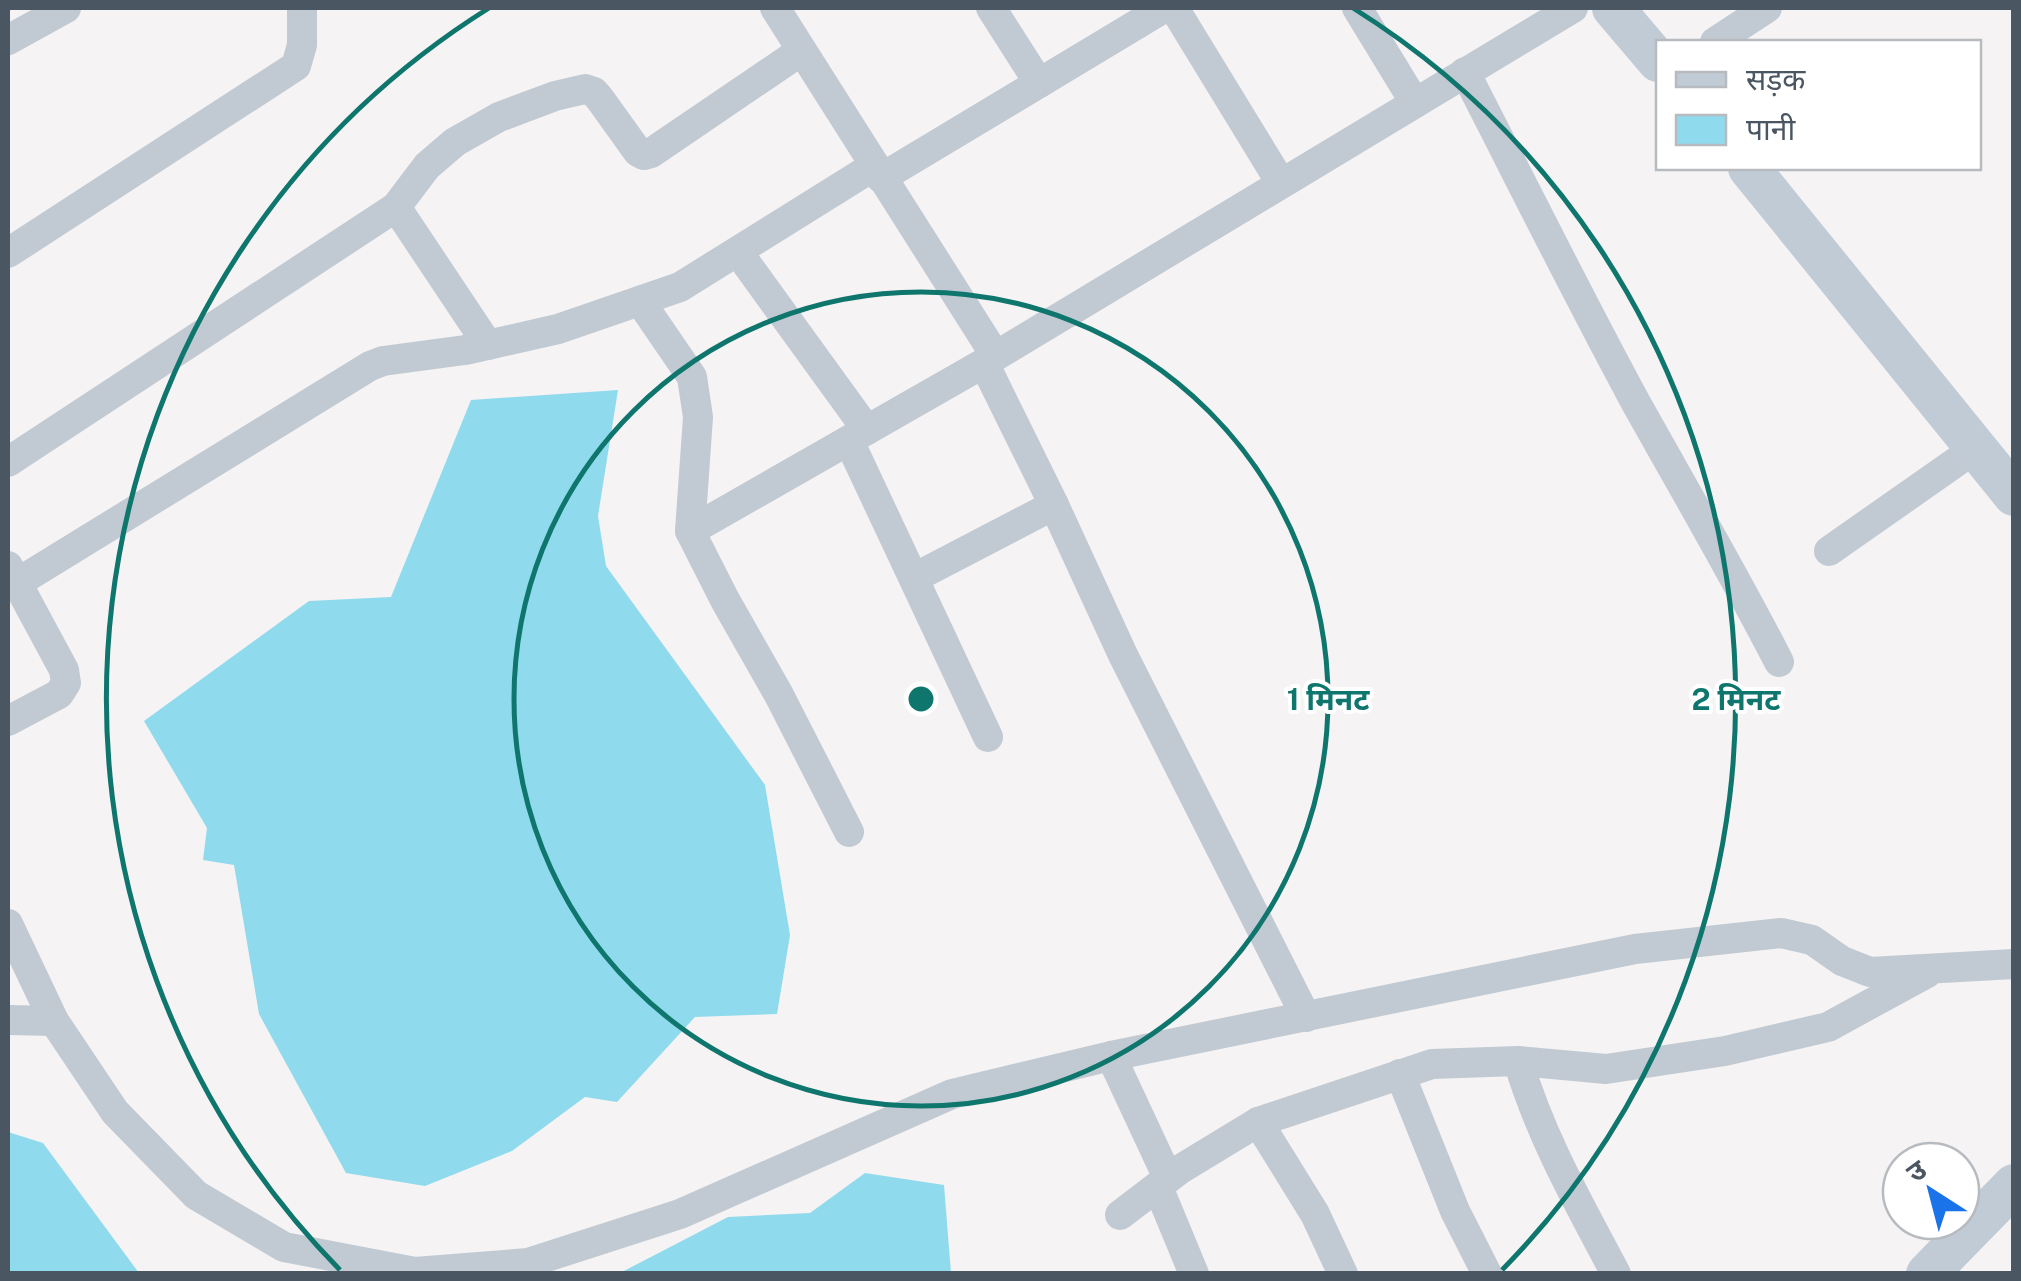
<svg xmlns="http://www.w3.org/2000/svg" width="2021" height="1281" font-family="'Public Sans','Noto Sans Devanagari',sans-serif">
  <rect width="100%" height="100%" fill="#f5f3f3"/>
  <!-- water -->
  <g fill="#90daee">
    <polygon points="618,390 598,516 606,566 765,785 790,935 777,1014 695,1017 617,1102 585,1097 512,1151 425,1186 346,1173 259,1014 234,865 203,860 207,828 144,721 309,601 391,597 471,400"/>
    <polygon points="8,1132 43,1143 139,1273 8,1273"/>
    <polygon points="865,1173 944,1185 951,1273 620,1273 728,1217 810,1213"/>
  </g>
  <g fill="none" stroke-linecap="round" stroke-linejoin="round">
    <!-- street -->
    <g stroke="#c1cad2" stroke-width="30">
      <polyline points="775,8 995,355"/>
      <polyline points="991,8 1039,83"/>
      <polyline points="1174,8 1281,183"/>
      <polyline points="1357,8 1415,103"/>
      <polyline points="8,40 66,8"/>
      <polyline points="1715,42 1767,8"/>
      <path d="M1465,72C1522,183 1577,294 1636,403C1684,489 1734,574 1779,662"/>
      <polyline points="881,178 1164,8"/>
      <polyline points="396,207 488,345"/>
      <polyline points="738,252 867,430"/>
      <polyline points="8,253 296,66 302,45 302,8"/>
      <polyline points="640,301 692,377 698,417 690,531 725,600 779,695 849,832"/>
      <polyline points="849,441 988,737"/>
      <polyline points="8,462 396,207 427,166 455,142 499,117 555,96 585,89 594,92 600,99 638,152 644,155 651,153 801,51"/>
      <polyline points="690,531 984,363"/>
      <polyline points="1829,551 1976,448"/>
      <polyline points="8,566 64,670 66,683 59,694 8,721"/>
      <polyline points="914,578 1054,505"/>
      <polyline points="17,583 370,366 383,361 465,350 558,329 680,287 874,166"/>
      <polyline points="8,924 54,1021 115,1112 196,1195 284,1247 415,1272 528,1263 680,1214 952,1094 1111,1056 1635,949 1781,933 1812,940 1842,961 1870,972 2014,964"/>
      <polyline points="1306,1017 1123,655 1054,505 984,363 1573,8"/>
      <polyline points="8,1020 54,1021"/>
      <polyline points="1111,1056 1168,1178"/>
      <path d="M1518,1061C1542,1140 1578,1202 1616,1274"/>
      <polyline points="1400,1074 1455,1211 1487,1274"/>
      <polyline points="1258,1122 1315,1214 1343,1274"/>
      <polyline points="1158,1187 1194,1274"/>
      <polyline points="1120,1215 1179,1170 1258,1122 1432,1064 1518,1061 1606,1069 1725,1051 1828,1027 1927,973"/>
    </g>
    <!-- secondary -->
    <g stroke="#c1cbd6" stroke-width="42">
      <polyline points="1613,8 1658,61"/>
      <polyline points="1749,168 2014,495"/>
      <polyline points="1927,1274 2014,1185"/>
    </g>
  </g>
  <!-- distance rings -->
  <g fill="none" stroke="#0f766e" stroke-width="5">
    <circle cx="921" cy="699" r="407"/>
    <path d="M340 1270A815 815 0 0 1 489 8M1353 8A815 815 0 0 1 1502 1270"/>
  </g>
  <circle cx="921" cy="699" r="15" fill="#0f766e" stroke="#fff" stroke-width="5"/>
  <g font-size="30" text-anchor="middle" font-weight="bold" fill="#0f766e" stroke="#fff" stroke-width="8" stroke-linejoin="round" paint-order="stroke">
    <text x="1328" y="710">1 मिनट</text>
    <text x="1736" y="710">2 मिनट</text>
  </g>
  <!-- border -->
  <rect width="2021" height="1281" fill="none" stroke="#4a5661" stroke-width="20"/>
  <!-- legend -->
  <rect x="1656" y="40" width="325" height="130" fill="#ffffff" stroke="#b7bbc0" stroke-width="2.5"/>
  <rect x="1676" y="72" width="50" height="15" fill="#c1cbd6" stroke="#b7bbc0" stroke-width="2.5"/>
  <text x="1746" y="90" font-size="30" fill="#4a5661">सड़क</text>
  <rect x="1676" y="115" width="50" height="30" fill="#90daee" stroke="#b7bbc0" stroke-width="2.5"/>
  <text x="1746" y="140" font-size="30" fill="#4a5661">पानी</text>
  <!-- north arrow -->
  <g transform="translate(1931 1191) rotate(324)"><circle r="48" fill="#ffffff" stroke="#b7bbc0" stroke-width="2.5"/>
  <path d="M0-8L18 38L0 25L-18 38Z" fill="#1a73e8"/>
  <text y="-15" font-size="28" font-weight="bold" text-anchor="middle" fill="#4a5661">उ</text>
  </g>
</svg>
